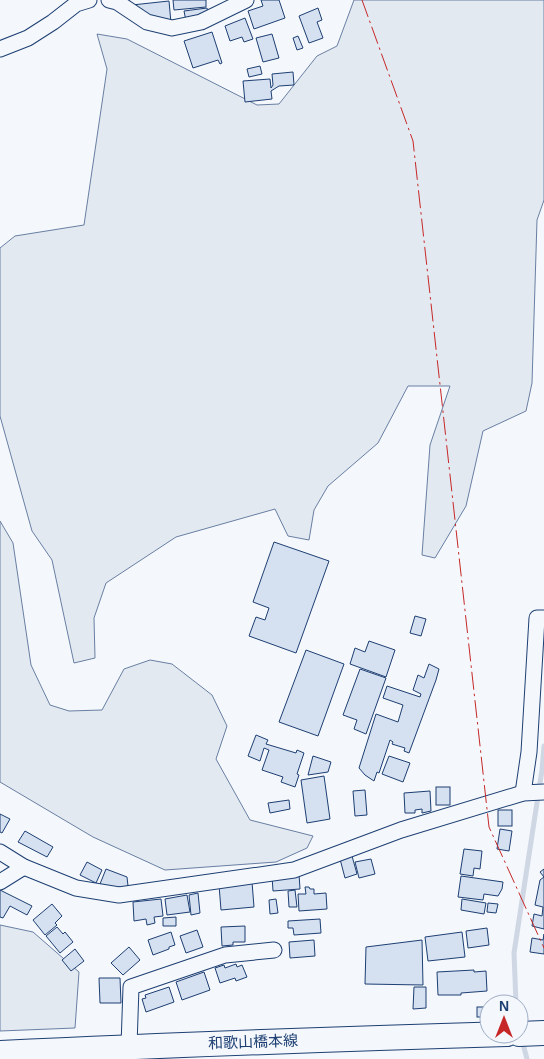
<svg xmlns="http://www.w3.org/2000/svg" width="544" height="1059" font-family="Helvetica,'Noto Sans JP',sans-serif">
  <rect width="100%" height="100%" fill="#f4f7fb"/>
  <!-- green -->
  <g fill="#e3e9f0" stroke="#687fa3">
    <polygon points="354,0 544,0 544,200 537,220 532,383 526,411 483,431 466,506 435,558 422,555 430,445 450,386 408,386 378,443 328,486 314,510 309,540 288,536 275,509 176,537 106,583 94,618 95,658 74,663 52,560 32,531 0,416 0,248 15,236 84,225 107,69 97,34 127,39 257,105 279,104 317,56 337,46"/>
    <polygon points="0,521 13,543 31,665 50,705 69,711 102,710 124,669 150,660 172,664 212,695 227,726 216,759 250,820 313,836 307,848 276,862 165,870 93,837 0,782"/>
    <polygon points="0,925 33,932 79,972 75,1028 0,1031"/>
  </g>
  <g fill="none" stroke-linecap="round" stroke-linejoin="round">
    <!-- stream -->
    <g stroke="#cfd7e4" stroke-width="5">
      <polyline points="516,1004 514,953 542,770 544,746"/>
      <polyline points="522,1040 527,1059"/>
    </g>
  </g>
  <!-- building -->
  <g fill="#d5e0f0" stroke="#1d3f73">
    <polygon points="173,0 206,0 206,7 174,10"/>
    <polygon points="261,0 279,0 285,18 254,29 248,11 263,6"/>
    <polygon points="169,1 171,23 132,11 132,5"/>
    <polygon points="207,8 208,13 186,21 184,11"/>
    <polygon points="318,8 322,20 317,22 323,38 309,43 299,16"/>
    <polygon points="245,18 253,39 244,42 242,37 230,41 225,26"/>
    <polygon points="212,32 222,63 220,64 218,60 193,68 184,41"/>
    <polygon points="272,34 279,58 263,62 256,38"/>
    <polygon points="298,36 303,48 297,50 293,38"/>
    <polygon points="260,66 262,74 249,77 247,69"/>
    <polygon points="293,72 294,85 279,86 271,91 272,99 245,102 243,81 270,79 271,88 273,85 272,74"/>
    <polygon points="274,542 329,561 296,653 249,636 256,617 265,620 269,608 253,602"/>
    <polygon points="415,616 426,619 421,636 410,633"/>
    <polygon points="369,641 395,650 386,677 350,664 355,648 365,652"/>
    <polygon points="306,650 344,664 318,736 279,722"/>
    <polygon points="429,664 439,669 436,680 409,753 404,751 405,748 392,744 393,742 390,740 379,773 377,772 374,781 365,775 359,768 376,714 398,722 403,705 383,698 387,686 420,697 421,694 413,690 418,675 424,678"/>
    <polygon points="360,669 386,678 366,734 354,729 357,720 343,715"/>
    <polygon points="256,735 268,740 266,744 296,753 297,750 304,753 297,774 299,775 295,787 281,782 283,777 262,770 269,750 264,748 260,761 248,756"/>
    <polygon points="313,756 331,762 328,772 308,775"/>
    <polygon points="389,756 410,763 403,782 382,774"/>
    <polygon points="324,776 330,819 307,823 301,780"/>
    <rect x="436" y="787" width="14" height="18"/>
    <polygon points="365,790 367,815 355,816 353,791"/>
    <polygon points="430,791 431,811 422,813 422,809 415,810 415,813 405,813 404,793"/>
    <polygon points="289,800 290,809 270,813 268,803"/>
    <rect x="498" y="810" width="14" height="16"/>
    <polygon points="0,814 10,819 2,833 0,832"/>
    <polygon points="500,829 512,831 509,851 497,849"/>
    <polygon points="25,831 53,847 47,857 18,842"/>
    <polygon points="464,849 482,851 480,869 474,868 473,876 460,874"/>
    <polygon points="352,856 357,874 345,878 340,859"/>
    <polygon points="371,859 375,874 359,878 355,862"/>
    <polygon points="87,862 102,870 96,883 80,875"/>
    <polygon points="106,869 127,877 128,886 115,889 100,884"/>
    <polygon points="544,869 544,929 532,926 534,914 542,916 543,907 535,905 540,880 544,877 540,872"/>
    <polygon points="299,874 300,889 273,891 272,876"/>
    <polygon points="461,876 503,882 502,889 498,896 484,894 483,900 458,897"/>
    <polygon points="252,882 254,907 221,910 219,885"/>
    <polygon points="305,887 309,887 310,889 314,889 314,894 326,893 327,909 299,911 298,894 306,894"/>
    <polygon points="0,890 32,906 27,915 10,906 3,918 0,917"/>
    <polygon points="295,890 297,907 289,907 288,891"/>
    <polygon points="198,893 200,913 191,915 189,895"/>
    <polygon points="187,895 190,912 167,915 165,899"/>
    <polygon points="161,899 163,916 154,917 155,923 147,925 146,919 134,921 133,902"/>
    <polygon points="276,899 278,913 270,914 269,900"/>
    <polygon points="462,899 486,903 484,914 461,910"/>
    <polygon points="488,903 498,904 496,913 487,912"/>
    <polygon points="52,904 62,916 55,923 57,925 45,935 33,920"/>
    <polygon points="176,917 176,926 163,926 163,918"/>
    <polygon points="320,919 321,933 294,935 293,928 288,928 288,921"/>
    <polygon points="245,926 245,942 233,942 233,945 222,946 221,927"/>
    <polygon points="57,927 63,934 65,932 73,942 60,953 46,936"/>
    <polygon points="487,928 489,945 468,948 466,931"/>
    <polygon points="197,930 203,947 186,953 180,936"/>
    <polygon points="171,932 175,945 169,947 169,949 153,955 148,940"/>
    <polygon points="462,932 465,957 428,961 425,937"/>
    <polygon points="544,934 544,954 530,952 532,938 543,940"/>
    <polygon points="314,940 315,956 290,958 289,942"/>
    <polygon points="422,940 423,985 365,984 366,947"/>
    <polygon points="129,947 140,960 123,975 111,963"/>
    <polygon points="75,949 84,961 71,971 62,960"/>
    <polygon points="236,964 237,967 242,965 247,977 236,981 235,978 220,983 215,968 224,965 225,968"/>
    <polygon points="474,970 474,972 486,971 487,991 461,993 461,995 438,995 437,972"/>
    <polygon points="204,972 210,990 182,1000 176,982"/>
    <polygon points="99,978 120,978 121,1003 100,1003"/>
    <polygon points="169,987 174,1002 146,1012 142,999 146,998 145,995"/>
    <polygon points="414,987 426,987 426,1008 413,1009"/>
    <rect x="477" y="1007" width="12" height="10"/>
  </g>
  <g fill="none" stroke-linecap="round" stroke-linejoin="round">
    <defs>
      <g id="street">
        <polyline points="109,0 117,2 147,22 172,28 201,22 246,0"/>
        <polyline points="0,49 28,38 53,22 76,4 89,0"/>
        <polyline points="523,793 529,752 537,618 544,618"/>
        <polyline points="0,852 24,867 76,888 119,895 294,870 401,830 523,793 544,792"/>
        <polyline points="0,882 24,867"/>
        <polyline points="129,1046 131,987 225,955 274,950"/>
      </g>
      <g id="primary">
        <polyline points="519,1034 544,1033"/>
        <path d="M0,1053C169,1045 338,1039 507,1034"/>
      </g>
    </defs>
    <!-- street casing -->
    <use href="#street" stroke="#1d3f73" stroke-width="17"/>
    <!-- primary casing -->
    <use href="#primary" stroke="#1d3f73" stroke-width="26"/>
    <!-- street -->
    <use href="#street" stroke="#f4f7fb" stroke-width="15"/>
    <!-- primary -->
    <use href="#primary" stroke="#f4f7fb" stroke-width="24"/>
    <!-- power -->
    <polyline stroke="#c62828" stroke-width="1" stroke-dasharray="18 4 2.5 4" stroke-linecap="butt" points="362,0 413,141 489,827 544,948"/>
  </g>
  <g text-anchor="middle" stroke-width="4" stroke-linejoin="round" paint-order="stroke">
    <!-- street labels -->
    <g font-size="15" fill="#1d3f73" stroke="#f4f7fb">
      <text transform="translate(253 1042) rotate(-2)" y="5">和歌山橋本線</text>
    </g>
  </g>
  <!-- north arrow -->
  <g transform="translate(504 1019)"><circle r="24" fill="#f4f7fb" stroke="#9eadc5"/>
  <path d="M0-4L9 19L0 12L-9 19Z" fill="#c62828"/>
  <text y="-8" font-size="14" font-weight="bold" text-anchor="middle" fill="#1d3f73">N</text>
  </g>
</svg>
